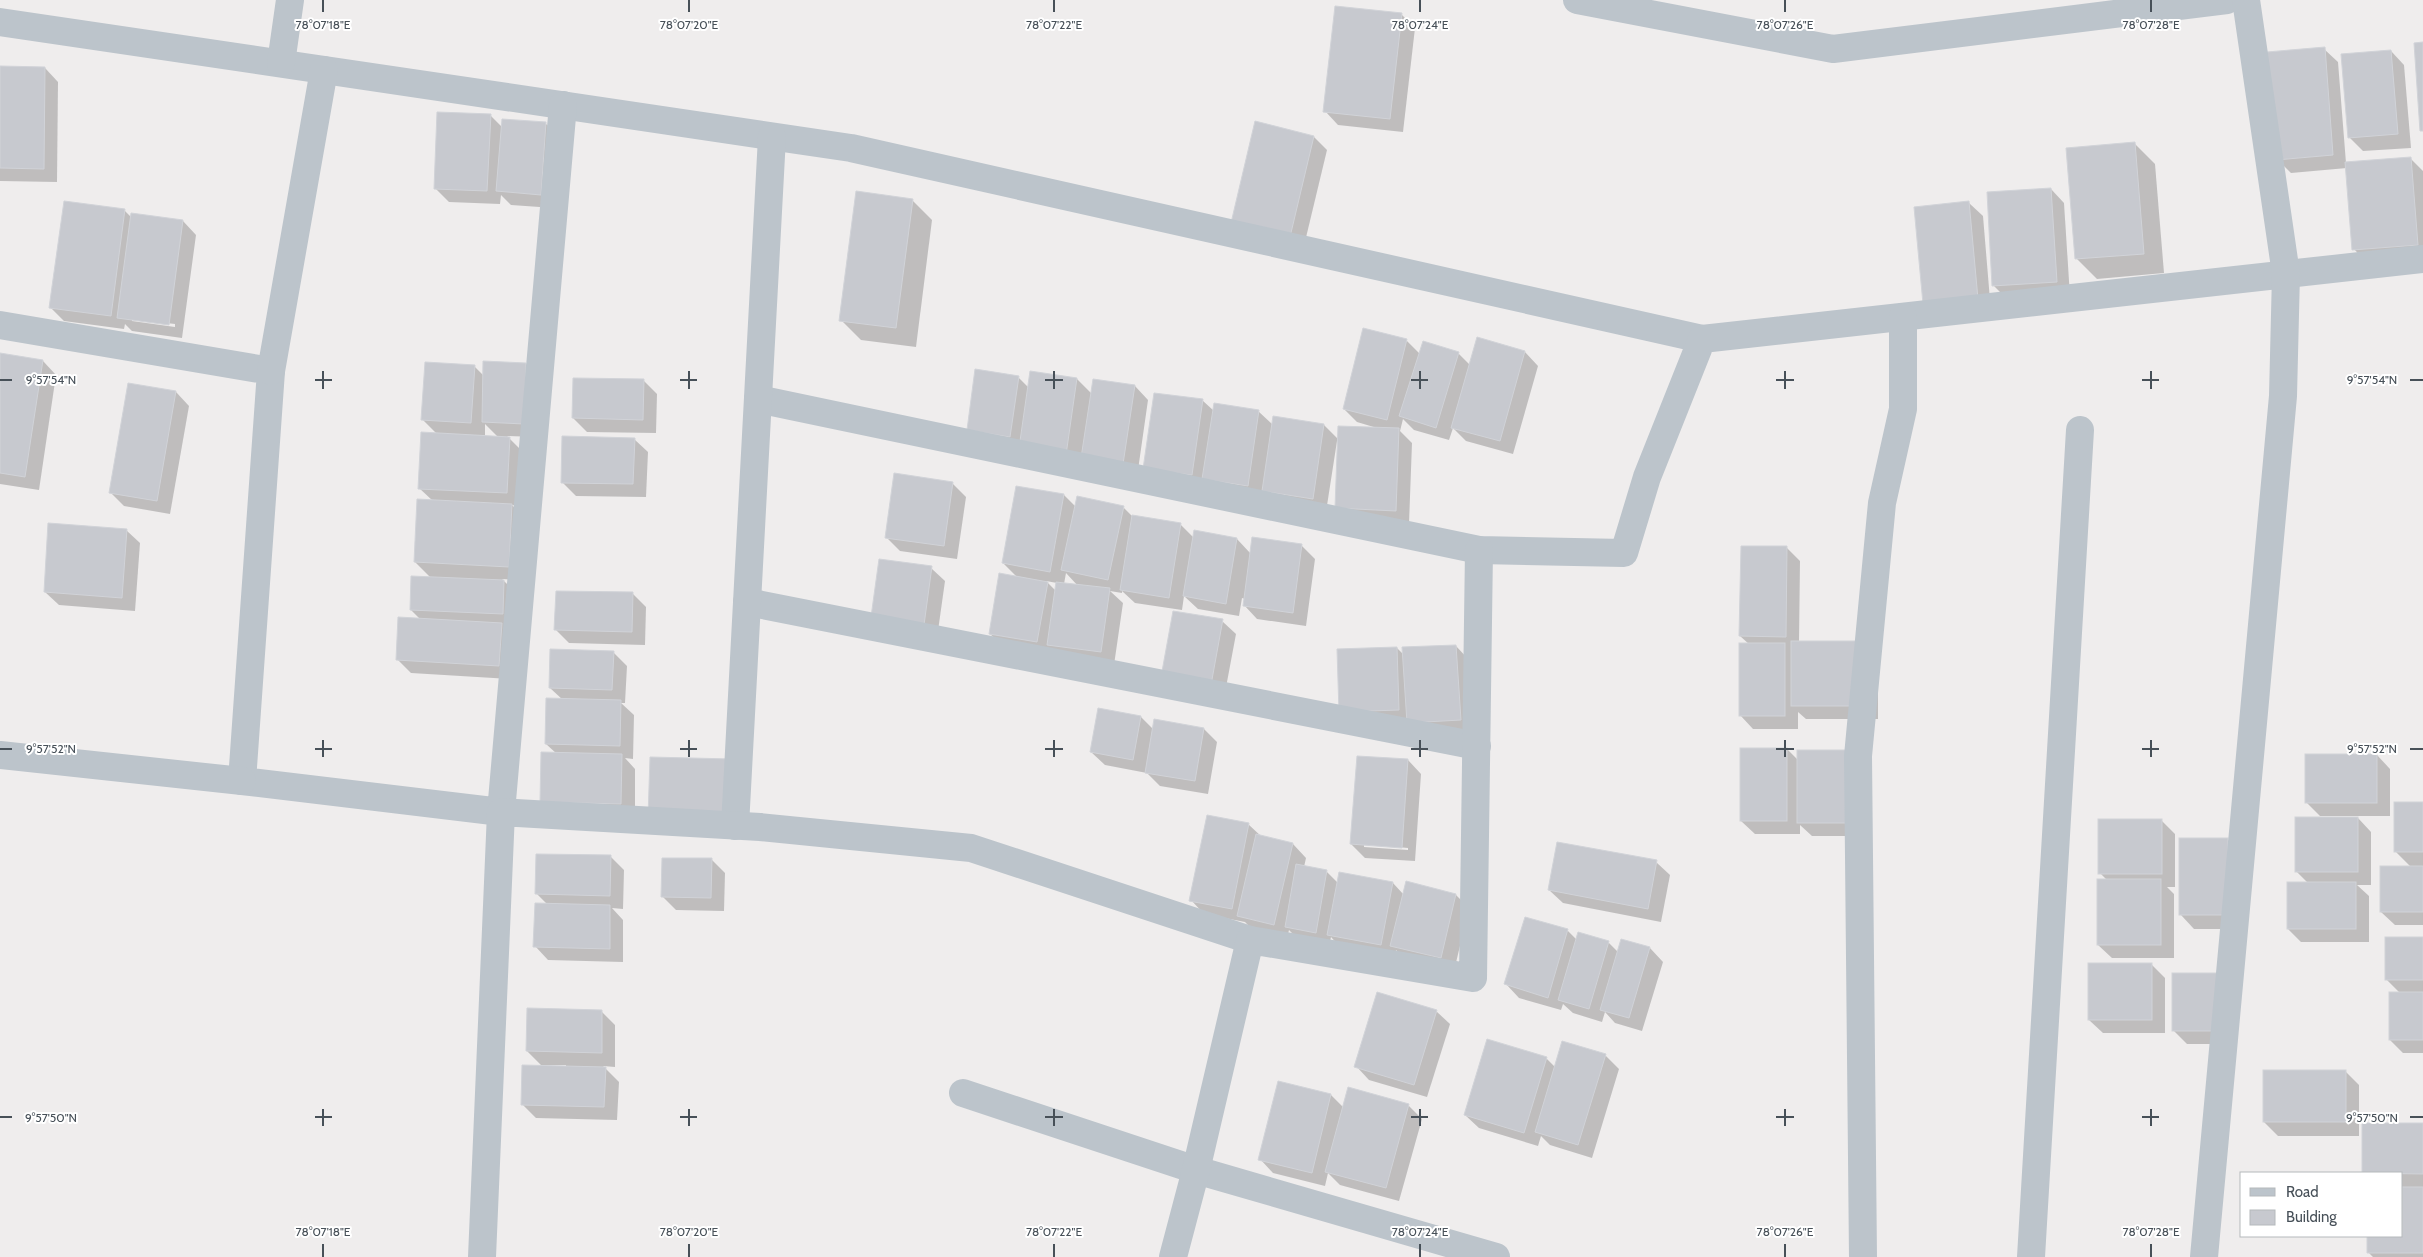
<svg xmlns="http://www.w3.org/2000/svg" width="2423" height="1257" font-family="Cabin,sans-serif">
  <rect width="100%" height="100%" fill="#efeded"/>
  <!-- shadow -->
  <g fill="#0003" fill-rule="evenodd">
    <polygon points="1401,14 1415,28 1403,132 1338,125 1325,111"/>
    <polygon points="2324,49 2338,62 2346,163 2410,158 2423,171 2423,258 2367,263 2354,249 2347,168 2291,173 2277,159"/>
    <polygon points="2391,51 2404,65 2411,148 2363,151 2350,138"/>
    <polygon points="0,67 45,68 58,82 57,182 0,181"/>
    <polygon points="491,116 502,127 503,120 546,124 560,137 554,208 511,205 501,195 500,204 449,202 435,188"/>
    <polygon points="1314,137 1327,150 1303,250 1246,236"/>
    <polygon points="2135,144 2155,164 2164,273 2097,279 2077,259"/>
    <polygon points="2051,189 2064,203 2070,296 2007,299 1994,286"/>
    <polygon points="912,200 932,220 916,347 861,340 841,320"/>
    <path d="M65,202L125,211L132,218L183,221L196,235L182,338L132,331L125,324L124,329L64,321L50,307ZM132,319L175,324V327L132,321Z"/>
    <polygon points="1969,203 1983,216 1991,312 1938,317"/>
    <polygon points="1478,339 1525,352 1538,366 1513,454 1466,441 1453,428 1449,440 1414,430 1403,419 1400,431 1412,443 1409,524 1349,521 1339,441 1337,441 1326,512 1158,482 1202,400 1214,411 1258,411 1273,425 1324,425 1339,440 1377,428 1357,422 1344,409 1406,340 1420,354 1458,353 1470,365"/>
    <polygon points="0,355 43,361 56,375 39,490 0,484"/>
    <path d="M526,364L539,378L537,437L507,436L523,452L520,506L512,505L525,519L522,580L502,579L517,594L512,679L411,673L397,659L421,620L411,610L431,578L415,562L433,501L419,488L437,434L423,420L474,366L484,376ZM485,424L499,438L485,437Z"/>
    <polygon points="1018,377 1029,388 1077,379 1092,394 1135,386 1148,400 1137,477 982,444"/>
    <polygon points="643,380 657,394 656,433 587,432 573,418"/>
    <polygon points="176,392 189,406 170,514 124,506 110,492"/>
    <polygon points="634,439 648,452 646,497 576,496 562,482"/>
    <polygon points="952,483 966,497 957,559 900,551 886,537"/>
    <path d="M1064,495L1076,507H1123L1133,517L1180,524L1194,538L1237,539L1251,554L1301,545L1315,559L1306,626L1257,619L1244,605L1245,599L1242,598L1239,616L1198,609L1184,596L1182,610L1135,603L1122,591V593L1110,591L1123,603L1114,665L1062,658L1052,648L1051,655L1004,647L990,634L1018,578L1003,563ZM1066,573L1078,586L1064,584ZM1046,581L1057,583L1056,591Z"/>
    <polygon points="126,530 140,543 135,611 59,605 45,592"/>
    <polygon points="1787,548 1800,561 1799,642 1878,656 1878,719 1806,719 1798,712 1798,729 1753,729 1740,715 1750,645 1740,636"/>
    <polygon points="931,568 945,581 937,638 886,631"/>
    <polygon points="633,594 646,607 645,645 569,643 556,630"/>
    <polygon points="1222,621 1236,634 1224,698 1176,690"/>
    <polygon points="1456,646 1469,660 1474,733 1353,725 1397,648 1404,655"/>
    <polygon points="613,652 627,666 625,703 621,703 634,715 633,759 625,758 635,769 635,817 555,815 557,754 546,744 563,700 550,688"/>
    <polygon points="1141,717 1154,730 1204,729 1217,742 1208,794 1160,786 1147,773 1105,765 1091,752"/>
    <polygon points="1787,749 1798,760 1865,836 1812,836 1800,825 1800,834 1755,834 1741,821"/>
    <polygon points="2377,755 2390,769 2390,816 2320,816 2306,802"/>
    <path d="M1408,760L1421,774L1415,861L1365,858L1351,844ZM1364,844L1408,848V850L1364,847Z"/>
    <polygon points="2423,803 2423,925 2395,925 2381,912 2411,867 2396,852"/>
    <polygon points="2358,818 2371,832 2371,885 2357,885 2369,896 2369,942 2301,942 2288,929 2308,883 2296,871"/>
    <polygon points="2161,820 2175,834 2175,887 2167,887 2174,894 2174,958 2112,958 2098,945 2107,880 2100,873"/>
    <polygon points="1248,824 1262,837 1293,844 1306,858 1304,867 1326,871 1338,883 1393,883 1404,895 1456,895 1469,908 1454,971 1405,959 1396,950 1395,958 1342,949 1331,937 1329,946 1300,941 1289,930 1287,938 1252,929 1245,922 1204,914 1191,900"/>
    <polygon points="2227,839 2241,853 2241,929 2194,929 2181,915"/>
    <polygon points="610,856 624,870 623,909 612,908 623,920 623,962 548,960 535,946 547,904 537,894"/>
    <polygon points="712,860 725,873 724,911 676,910 662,896"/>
    <polygon points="1656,862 1670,875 1661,922 1563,903 1549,890"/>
    <polygon points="1567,930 1577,940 1608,942 1619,953 1622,940 1650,948 1663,962 1642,1031 1615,1023 1605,1012 1602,1022 1573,1013 1563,1004 1561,1010 1519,998 1506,984"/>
    <polygon points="2423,939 2423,1053 2403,1053 2390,1040 2400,993 2386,979"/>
    <polygon points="2151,964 2165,978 2165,1033 2103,1033 2089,1020"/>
    <polygon points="2220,974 2233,1044 2187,1044 2173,1030"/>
    <polygon points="1436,1011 1450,1024 1427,1097 1369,1080 1356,1066"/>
    <polygon points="602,1012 615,1025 615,1067 603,1066 619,1082 617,1120 536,1118 523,1105 566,1068 566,1065 541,1065 527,1051"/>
    <polygon points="1605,1055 1619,1069 1592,1158 1550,1145 1541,1136 1538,1146 1479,1128 1465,1115 1546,1058 1555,1067"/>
    <polygon points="2345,1071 2359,1085 2359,1136 2278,1136 2264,1122"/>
    <polygon points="1331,1095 1344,1108 1408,1105 1422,1119 1399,1201 1340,1185 1328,1173 1325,1186 1273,1173 1260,1159"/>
    <polygon points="2363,1124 2423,1124 2423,1257 2373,1257 2368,1252 2368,1236 2402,1236 2402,1173 2363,1173"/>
  </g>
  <!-- building -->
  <g fill="#c7c9cf" stroke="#d1d3d8">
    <polygon points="1335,6 1402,13 1390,119 1323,112"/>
    <polygon points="2423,42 2423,131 2420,131 2414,43"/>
    <polygon points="2325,47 2333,155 2276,160 2267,52"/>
    <polygon points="2391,50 2398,134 2348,138 2341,54"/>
    <polygon points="0,66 45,67 44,169 0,168"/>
    <polygon points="437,112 491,114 487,191 434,189"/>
    <polygon points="502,119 546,122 541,195 496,191"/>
    <polygon points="1255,121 1314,136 1290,237 1231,223"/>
    <polygon points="2135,142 2144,254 2075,259 2066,148"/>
    <polygon points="2411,157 2418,245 2352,250 2345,162"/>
    <polygon points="2051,188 2057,282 1992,286 1987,192"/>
    <polygon points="856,191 913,199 896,328 839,321"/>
    <polygon points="64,201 125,209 111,316 49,308"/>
    <polygon points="1969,201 1978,299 1923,304 1914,207"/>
    <polygon points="131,213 183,220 169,325 117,318"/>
    <polygon points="1363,328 1407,339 1387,420 1343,409"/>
    <polygon points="1477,337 1525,351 1500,441 1451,428"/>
    <polygon points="1423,341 1459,352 1436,428 1399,416"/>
    <polygon points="0,353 43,360 25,477 0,473"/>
    <polygon points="483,361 526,363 524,424 482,422"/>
    <polygon points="425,362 475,365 471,423 421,420"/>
    <polygon points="975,369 1019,376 1010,437 967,430"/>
    <polygon points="1030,371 1077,378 1066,455 1019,448"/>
    <polygon points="573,378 644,379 643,420 572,418"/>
    <polygon points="1093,379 1135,385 1123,464 1081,458"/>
    <polygon points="128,383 176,391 157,501 109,493"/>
    <polygon points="1154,393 1203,399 1192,475 1143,469"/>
    <polygon points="1214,403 1259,410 1248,486 1202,479"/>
    <polygon points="1273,416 1324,424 1313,499 1262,491"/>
    <polygon points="1338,426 1399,428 1396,511 1335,508"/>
    <polygon points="421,432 510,437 507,493 418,489"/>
    <polygon points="562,436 635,438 633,484 561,483"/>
    <polygon points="894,473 953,482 944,546 885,538"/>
    <polygon points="1016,486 1064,494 1050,572 1002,563"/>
    <polygon points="1077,496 1124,506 1108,580 1061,570"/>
    <polygon points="417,499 512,504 509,567 414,562"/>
    <polygon points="1132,515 1181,523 1169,598 1120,590"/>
    <polygon points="48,523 127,529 122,598 44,592"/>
    <polygon points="1194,530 1237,538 1226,604 1183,596"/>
    <polygon points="1252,537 1302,544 1293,613 1243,606"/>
    <polygon points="1741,546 1787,546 1786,637 1739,636"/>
    <polygon points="879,559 932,566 924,625 871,617"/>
    <polygon points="999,573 1048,582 1037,642 989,634"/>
    <polygon points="411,576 504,580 503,614 410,610"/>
    <polygon points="1056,582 1110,588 1101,652 1047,645"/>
    <polygon points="556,591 633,592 632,632 554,630"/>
    <polygon points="1173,611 1223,619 1211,685 1161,677"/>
    <polygon points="398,617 502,623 499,666 396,660"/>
    <rect x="1791" y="641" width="74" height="65"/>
    <rect x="1739" y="643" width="46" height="73"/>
    <polygon points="1456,645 1461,720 1407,723 1402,647"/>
    <polygon points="1397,647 1399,710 1339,712 1337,649"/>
    <polygon points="550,649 614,651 612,690 549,688"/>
    <polygon points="546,698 621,700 620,746 545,744"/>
    <polygon points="1098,708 1141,716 1133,760 1090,752"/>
    <polygon points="1154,719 1204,728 1195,781 1145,773"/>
    <rect x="1740" y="748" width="47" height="73"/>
    <rect x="1797" y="750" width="55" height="73"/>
    <polygon points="541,752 622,754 621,804 540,802"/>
    <rect x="2305" y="754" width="72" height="49"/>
    <polygon points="1357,756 1408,759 1402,848 1350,844"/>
    <polygon points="650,757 731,759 729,820 648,818"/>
    <rect x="2394" y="802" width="29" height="50"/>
    <polygon points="1207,815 1249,823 1232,909 1189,901"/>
    <rect x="2295" y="817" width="63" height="55"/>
    <rect x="2098" y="819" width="64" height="55"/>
    <polygon points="1256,834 1293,843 1274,925 1237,916"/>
    <rect x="2179" y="838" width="49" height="77"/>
    <polygon points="1557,842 1657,860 1648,909 1548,890"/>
    <polygon points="536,854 611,855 610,896 535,894"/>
    <polygon points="662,858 712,858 711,898 661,897"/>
    <polygon points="1296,864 1327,870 1316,933 1285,927"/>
    <rect x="2380" y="866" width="43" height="46"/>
    <polygon points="1339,872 1393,882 1381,945 1327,935"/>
    <rect x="2097" y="879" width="64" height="66"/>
    <polygon points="1406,881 1456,894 1441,958 1390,946"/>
    <rect x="2287" y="882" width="69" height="47"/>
    <polygon points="535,903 610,905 610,949 533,947"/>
    <polygon points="1525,917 1568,929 1548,998 1504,984"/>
    <polygon points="1578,932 1609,941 1589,1009 1558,1000"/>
    <rect x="2385" y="937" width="38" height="43"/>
    <polygon points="1621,939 1650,947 1629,1018 1600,1010"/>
    <rect x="2088" y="963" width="64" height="57"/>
    <rect x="2172" y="973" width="48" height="58"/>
    <polygon points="1377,992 1437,1010 1414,1085 1354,1067"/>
    <rect x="2389" y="992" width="34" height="48"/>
    <polygon points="527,1008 602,1010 602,1053 526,1051"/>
    <polygon points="1487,1039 1547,1057 1524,1133 1464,1115"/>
    <polygon points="1562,1041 1606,1054 1578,1145 1535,1132"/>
    <polygon points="522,1065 606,1067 604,1107 521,1105"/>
    <rect x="2263" y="1070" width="83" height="52"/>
    <polygon points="1278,1081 1331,1094 1312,1173 1258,1160"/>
    <polygon points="1348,1087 1409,1104 1386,1188 1325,1172"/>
    <polygon points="2362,1123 2423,1123 2423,1174 2362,1173"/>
    <polygon points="2402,1187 2423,1187 2423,1253 2367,1253 2367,1236 2402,1236"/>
  </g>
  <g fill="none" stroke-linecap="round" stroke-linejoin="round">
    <!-- minor -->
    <g stroke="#bcc4cb" stroke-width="28">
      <polyline points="1577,0 1833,49 2227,0"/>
      <polyline points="0,22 851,148 1702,339"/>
      <polyline points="281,63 290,0"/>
      <polyline points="0,325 271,371 242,781 501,812 563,105"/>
      <polyline points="271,371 324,70"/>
      <polyline points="758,399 1479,550 1624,553 1647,477 1702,339 2423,259"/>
      <polyline points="747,602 1477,746"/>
      <polyline points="0,755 242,781"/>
      <polyline points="735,826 772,137"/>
      <polyline points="963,1093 1196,1170 1496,1257"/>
      <polyline points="482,1257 501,812 760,827 971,848 1250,940"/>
      <polyline points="1173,1257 1196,1170 1250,940 1473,978 1479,550"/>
      <polyline points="1863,1257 1858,756 1882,503 1903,409 1903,317"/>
      <polyline points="2031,1257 2080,430"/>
      <polyline points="2204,1257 2283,396 2286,274 2246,0"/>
    </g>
  </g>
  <!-- ticks -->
  <path fill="none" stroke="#475058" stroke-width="2" d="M323,0V12M689,0V12M1054,0V12M1420,0V12M1785,0V12M2151,0V12M323,371V389M689,371V389M1054,371V389M1420,371V389M1785,371V389M2151,371V389M0,380H12M315,380H332M680,380H697M1045,380H1063M1411,380H1428M1776,380H1794M2142,380H2159M2410,380H2423M323,740V757M689,740V757M1054,740V757M1420,740V757M1785,740V757M2151,740V757M0,749H12M315,749H332M680,749H697M1045,749H1063M1411,749H1428M1776,749H1794M2142,749H2159M2410,749H2423M323,1109V1126M689,1109V1126M1054,1109V1126M1420,1109V1126M1785,1109V1126M2151,1109V1126M0,1117H12M315,1117H332M680,1117H697M1045,1117H1063M1411,1117H1428M1776,1117H1794M2142,1117H2159M2410,1117H2423M323,1244V1257M689,1244V1257M1054,1244V1257M1420,1244V1257M1785,1244V1257M2151,1244V1257"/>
  <g font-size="12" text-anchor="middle" fill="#475058" stroke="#fff" stroke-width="4" stroke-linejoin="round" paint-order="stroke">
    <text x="323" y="29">78°07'18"E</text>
    <text x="689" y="29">78°07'20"E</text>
    <text x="1054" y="29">78°07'22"E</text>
    <text x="1420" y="29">78°07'24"E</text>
    <text x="1785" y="29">78°07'26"E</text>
    <text x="2151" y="29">78°07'28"E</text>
    <text x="51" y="384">9°57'54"N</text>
    <text x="2372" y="384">9°57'54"N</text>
    <text x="51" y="753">9°57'52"N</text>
    <text x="2372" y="753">9°57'52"N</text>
    <text x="51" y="1122">9°57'50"N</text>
    <text x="2372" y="1122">9°57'50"N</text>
    <text x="323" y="1236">78°07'18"E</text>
    <text x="689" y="1236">78°07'20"E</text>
    <text x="1054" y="1236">78°07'22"E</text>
    <text x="1420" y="1236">78°07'24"E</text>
    <text x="1785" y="1236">78°07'26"E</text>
    <text x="2151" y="1236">78°07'28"E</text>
  </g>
  <!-- legend -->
  <rect x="2240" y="1172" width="162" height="65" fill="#ffffff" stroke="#b5b9bc"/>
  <rect x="2250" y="1188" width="25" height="8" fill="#bcc4cb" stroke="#b5b9bc"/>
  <text x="2286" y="1197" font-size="15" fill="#475058">Road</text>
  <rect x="2250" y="1210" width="25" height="15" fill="#c7c9cf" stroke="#b5b9bc"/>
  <text x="2286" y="1222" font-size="15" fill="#475058">Building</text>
</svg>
